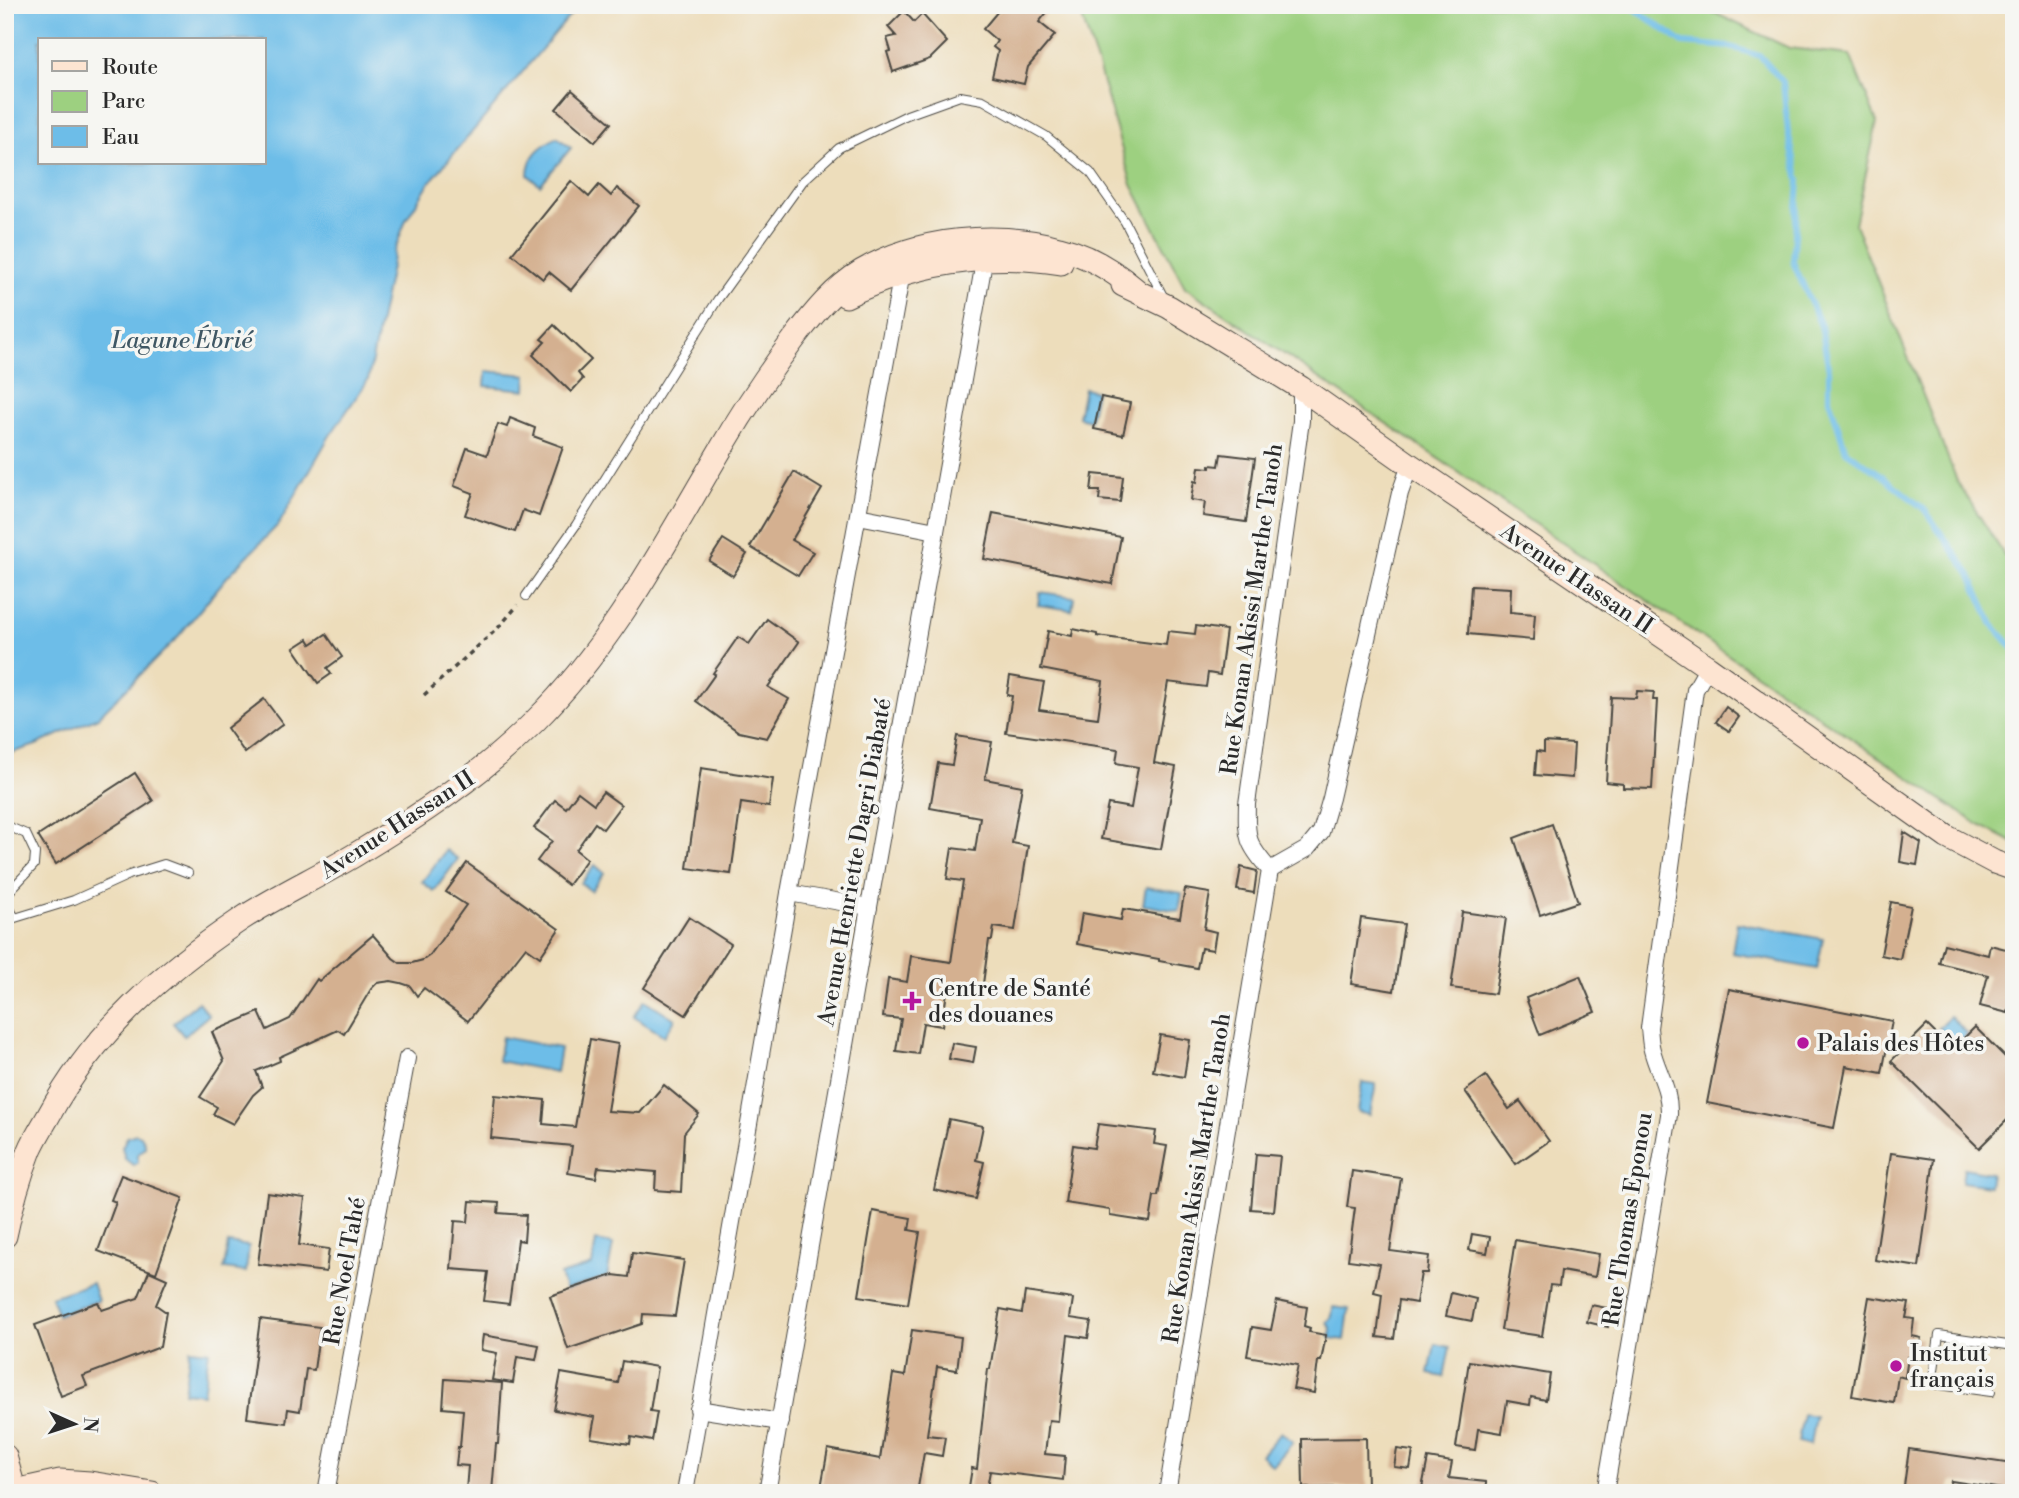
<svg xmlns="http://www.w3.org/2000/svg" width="2019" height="1498" font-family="'Libre Bodoni',serif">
  <rect width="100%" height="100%" fill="#f6f6f2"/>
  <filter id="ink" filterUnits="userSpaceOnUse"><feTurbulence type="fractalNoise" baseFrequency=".0143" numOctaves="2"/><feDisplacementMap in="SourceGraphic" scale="14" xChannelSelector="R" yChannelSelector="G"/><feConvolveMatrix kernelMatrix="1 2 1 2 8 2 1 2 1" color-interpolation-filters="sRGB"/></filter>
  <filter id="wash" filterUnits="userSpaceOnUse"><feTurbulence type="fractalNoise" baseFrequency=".00686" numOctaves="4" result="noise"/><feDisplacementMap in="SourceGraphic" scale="28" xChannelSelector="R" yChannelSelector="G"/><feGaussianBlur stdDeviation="1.57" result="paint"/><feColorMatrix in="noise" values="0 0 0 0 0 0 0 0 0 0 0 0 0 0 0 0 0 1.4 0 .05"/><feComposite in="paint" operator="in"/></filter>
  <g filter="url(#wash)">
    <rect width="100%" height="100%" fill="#edddbb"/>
    <!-- green -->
    <polygon fill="#9dd080" stroke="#647e56" stroke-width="2" points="1078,5 1703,5 1708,10 1789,48 1850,55 1877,122 1855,224 1958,483 2014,570 2014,843 1976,823 1185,287 1132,185 1099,69"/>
    <!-- water -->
    <g fill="#6dbde8" stroke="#4c748a" stroke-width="2" fill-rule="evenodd">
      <path d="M5,5H579L429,183L406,220L394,252L368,380L329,437L279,524L227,577L176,639L98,717L36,745L5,755ZM40,40H264V163H40Z"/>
      <path d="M557,137L571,148L540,185L528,175C528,155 541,146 557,137Z"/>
      <polygon points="486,371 527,375 526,390 485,386"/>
      <polygon points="1084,388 1096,391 1090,420 1078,417"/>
      <polygon points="1040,592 1074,597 1072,610 1038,605"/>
      <polygon points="446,850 458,859 434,891 422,882"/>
      <polygon points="595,865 604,873 591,891 581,883"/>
      <polygon points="1146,887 1182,893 1179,911 1143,905"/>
      <polygon points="1737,923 1823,939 1817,969 1732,953"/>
      <polygon points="645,1000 675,1019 664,1036 634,1017"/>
      <polygon points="198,1002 209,1015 184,1036 173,1023"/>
      <polygon points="1950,1016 1968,1034 1956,1046 1939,1028"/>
      <polygon points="502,1037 560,1048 556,1072 498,1061"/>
      <polygon points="1362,1082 1376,1084 1370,1115 1357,1112"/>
      <polygon points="136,1134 141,1136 145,1143 145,1148 138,1154 138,1162 133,1165 125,1159 122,1147 127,1137"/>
      <polygon points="1964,1168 1991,1173 1989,1186 1962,1182"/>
      <polygon points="596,1241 613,1244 607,1277 565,1290 560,1275 592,1265"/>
      <polygon points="228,1243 249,1246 246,1272 224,1269"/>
      <polygon points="92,1283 98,1301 58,1315 51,1297"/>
      <polygon points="1333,1307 1349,1309 1345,1340 1330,1338 1331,1328 1327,1323 1332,1316"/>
      <polygon points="1435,1344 1450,1347 1444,1377 1429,1374"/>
      <polygon points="190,1349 209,1351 203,1394 184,1392"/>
      <polygon points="1803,1414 1815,1416 1810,1445 1798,1442"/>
      <polygon points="1281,1432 1293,1442 1273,1466 1261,1455"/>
    </g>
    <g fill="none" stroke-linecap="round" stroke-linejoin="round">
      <!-- stream -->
      <polyline stroke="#6dbde8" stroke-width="6" points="1629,5 1683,43 1731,47 1760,56 1783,82 1788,132 1799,181 1793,262 1821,326 1829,370 1829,399 1846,451 1880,474 1924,509 1970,574 1993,625 2014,649"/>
    </g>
    <g id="blocks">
      <!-- building -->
      <g fill="#d4b090">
        <polygon points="1003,5 1053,5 1039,22 1055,35 1028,67 1024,84 992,77 998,51 993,47 997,41 983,29"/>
        <polygon points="904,11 914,22 922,14 947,42 930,59 893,72 887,52 891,51 887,38 896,36 888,27"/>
        <polygon points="572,90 611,123 595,142 556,109"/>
        <polygon points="571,181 589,197 599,185 611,196 617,188 639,206 571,290 549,272 543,279 512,254"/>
        <polygon points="554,325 591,360 578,373 583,379 571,392 533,355 545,342 541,339"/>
        <polygon points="1101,397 1130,403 1123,435 1094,429"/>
        <polygon points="510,418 535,428 533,436 563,447 539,516 523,510 515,532 465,515 473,493 454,486 467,448 487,455 498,424 507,427"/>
        <polygon points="1221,454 1255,458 1246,522 1203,516 1205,502 1191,500 1194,481 1197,482 1199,467 1210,468 1210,465 1219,466"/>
        <polygon points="794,472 822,489 792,540 813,552 798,576 750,547"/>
        <polygon points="1093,474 1123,477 1120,502 1099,500 1100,491 1091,491"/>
        <polygon points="993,513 1121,537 1112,584 984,559"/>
        <polygon points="723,539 747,554 733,576 709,561"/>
        <polygon points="1471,586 1511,588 1510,612 1535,614 1533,640 1468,634"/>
        <polygon points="767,619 799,642 768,687 789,699 767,738 739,732 696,701 715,674 713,673 738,637 749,644"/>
        <polygon points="1196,626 1226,630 1220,675 1208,673 1206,687 1168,682 1154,763 1176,767 1161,849 1101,839 1108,804 1131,808 1138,767 1116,763 1118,749 1006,733 1012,696 1007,695 1010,676 1044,682 1039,710 1098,718 1103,681 1041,669 1048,631 1072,636 1073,629 1097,634 1097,636 1166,645 1168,631 1195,634"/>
        <polygon points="326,634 342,657 327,668 331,674 318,683 294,648 308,639 311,644"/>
        <polygon points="1637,691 1654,692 1653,700 1657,700 1652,789 1623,788 1623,784 1606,782 1611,697 1636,698"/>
        <polygon points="264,699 283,724 245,753 227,728"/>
        <polygon points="1726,707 1739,717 1729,731 1716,722"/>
        <polygon points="957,736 992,742 985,779 1022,786 1012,843 1028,846 1015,930 994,927 992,940 989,940 982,991 948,985 942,1026 923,1023 918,1054 896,1051 901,1019 883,1017 888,979 907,982 911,956 951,962 963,881 947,879 952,848 975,851 980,817 930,808 938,763 952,765"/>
        <polygon points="1544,742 1574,744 1572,778 1535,775 1537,751 1544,752"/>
        <polygon points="701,768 773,779 769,807 741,803 731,874 687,868"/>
        <polygon points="135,773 153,801 56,864 38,836"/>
        <polygon points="578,792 594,804 603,792 621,805 603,829 595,823 576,850 587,859 568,885 537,861 552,841 534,828 555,800 566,808"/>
        <polygon points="1552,824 1578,902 1540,915 1514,838"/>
        <polygon points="1904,832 1921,843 1917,865 1900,862"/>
        <polygon points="467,863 559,929 540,957 526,947 468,1021 424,988 417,996 410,986 401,983 391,981 377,983 371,989 344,1034 338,1030 279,1057 280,1061 256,1071 262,1087 253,1095 233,1124 213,1114 217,1107 200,1097 224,1061 212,1032 259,1012 267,1030 290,1019 317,979 319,981 373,935 393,958 400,963 412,963 423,960 430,955 466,905 446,892"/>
        <polygon points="1241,867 1257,871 1254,893 1237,890"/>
        <polygon points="1185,889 1210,893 1204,929 1216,932 1213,950 1201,948 1197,968 1159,961 1159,959 1077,944 1082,913 1121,920 1123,909 1180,918"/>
        <polygon points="1891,902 1911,906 1900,959 1881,955"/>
        <polygon points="1462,912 1506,918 1495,994 1451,988"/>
        <polygon points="689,917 731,944 686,1015 644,988"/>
        <polygon points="1361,918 1404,924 1394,991 1351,984"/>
        <polygon points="1944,944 1988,955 1990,945 2014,951 2014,989 2008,1013 1980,1006 1988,975 1939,963"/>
        <polygon points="1580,976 1595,1012 1540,1035 1526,998"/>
        <polygon points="1729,989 1892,1021 1882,1073 1846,1066 1834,1128 1707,1103"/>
        <polygon points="1927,1025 1952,1050 1975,1027 2014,1066 2014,1113 1979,1148 1891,1061"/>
        <polygon points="1160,1035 1190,1040 1184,1077 1153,1071"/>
        <polygon points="590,1039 618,1044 607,1111 640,1113 664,1085 699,1114 684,1133 681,1192 655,1190 656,1172 598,1167 596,1178 568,1173 572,1146 491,1138 495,1095 545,1100 543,1124 575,1127"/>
        <polygon points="952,1043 976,1047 973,1063 949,1059"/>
        <polygon points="1486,1076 1509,1109 1520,1101 1549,1141 1516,1164 1465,1091"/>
        <polygon points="949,1119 983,1126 976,1160 984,1162 976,1199 934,1190"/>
        <polygon points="1098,1124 1156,1131 1154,1144 1167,1146 1158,1196 1154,1196 1150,1222 1110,1216 1110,1210 1065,1203 1073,1145 1094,1148"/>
        <polygon points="1891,1153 1934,1159 1919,1267 1875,1260"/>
        <polygon points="1256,1154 1280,1156 1274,1211 1251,1209"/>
        <polygon points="1352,1171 1401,1178 1390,1251 1429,1256 1427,1273 1421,1273 1416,1303 1399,1300 1394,1339 1377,1337 1382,1294 1374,1292 1380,1264 1348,1260 1355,1208 1347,1207"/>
        <polygon points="121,1175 183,1198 156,1273 98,1251 116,1202 111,1200"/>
        <polygon points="267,1193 305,1198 299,1245 329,1249 326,1272 258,1264"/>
        <polygon points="470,1201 499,1203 498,1213 526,1215 524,1241 518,1240 509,1304 484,1301 488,1272 451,1269 455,1221 468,1222"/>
        <polygon points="873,1211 911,1218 909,1230 920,1232 908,1304 859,1296"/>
        <polygon points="1472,1234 1490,1237 1487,1253 1469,1250"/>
        <polygon points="1515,1240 1599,1254 1595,1277 1561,1271 1559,1286 1550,1285 1542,1336 1501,1330"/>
        <polygon points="632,1253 684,1260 675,1316 643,1314 642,1324 568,1349 550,1296 613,1275 629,1277"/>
        <polygon points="149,1271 167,1279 156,1305 166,1312 160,1347 83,1376 87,1386 61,1396 35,1325 98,1302 102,1310 138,1298"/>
        <polygon points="1025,1292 1073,1299 1070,1318 1091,1321 1088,1338 1068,1335 1058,1421 1049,1420 1045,1454 1065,1456 1063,1480 990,1471 986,1493 968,1493 972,1468 977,1469 988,1369 990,1369 1000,1309 1022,1313"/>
        <polygon points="1451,1293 1476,1299 1472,1321 1446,1316"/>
        <polygon points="1869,1297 1909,1303 1906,1318 1914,1319 1912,1336 1921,1338 1917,1358 1908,1357 1905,1378 1898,1376 1894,1403 1852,1396"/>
        <polygon points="1277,1301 1307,1307 1304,1326 1310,1328 1309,1332 1326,1335 1321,1361 1318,1361 1314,1393 1293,1389 1298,1365 1247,1356 1252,1327 1271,1330"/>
        <polygon points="1591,1305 1612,1309 1608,1327 1587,1322"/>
        <polygon points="260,1319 320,1327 314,1370 306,1369 300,1411 288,1409 286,1423 247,1418"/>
        <polygon points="912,1330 961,1337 957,1370 937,1367 927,1435 945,1437 942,1456 924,1453 917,1493 820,1493 828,1449 880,1459 893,1374 905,1376"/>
        <polygon points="483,1335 539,1345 536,1360 517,1357 513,1383 492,1380 497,1353 481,1350"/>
        <polygon points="622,1361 657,1367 650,1411 657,1412 652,1441 631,1437 630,1444 591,1438 595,1417 554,1410 561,1373 618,1383"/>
        <polygon points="1469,1361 1550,1374 1546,1400 1531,1397 1530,1405 1507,1401 1502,1433 1478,1429 1475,1450 1456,1447"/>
        <polygon points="445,1379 502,1383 498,1444 496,1444 492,1492 466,1490 468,1466 456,1465 458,1447 460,1447 463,1410 443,1408"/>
        <polygon points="1366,1438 1367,1487 1303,1488 1302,1439"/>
        <polygon points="1397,1449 1413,1451 1410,1469 1394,1467"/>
        <polygon points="1909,1449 2013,1464 2009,1490 1951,1481 1949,1493 1903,1493"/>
        <polygon points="1428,1458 1452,1462 1449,1478 1486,1482 1486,1493 1421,1493"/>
      </g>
    </g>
  </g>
  <g filter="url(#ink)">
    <use href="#blocks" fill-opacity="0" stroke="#484641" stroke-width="2"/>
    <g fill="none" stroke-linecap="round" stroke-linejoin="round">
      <defs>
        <g id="lane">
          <polyline points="526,596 576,525 718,299 803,181 839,148 907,115 960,96 983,100 1046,136 1090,172 1125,222 1165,300"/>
          <polyline points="5,825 26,834 35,853 34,865 6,895 5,900 15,918 74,900 129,875 164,864 188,873"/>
          <polyline points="1991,1392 1932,1384 1939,1335 2014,1346"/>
        </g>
        <g id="street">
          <polyline points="858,516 936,531"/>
          <polyline points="1270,870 1307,849 1321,832 1331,798 1400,493 1410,465"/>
          <polyline points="789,893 869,907"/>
          <polyline points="698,1409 780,1422"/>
          <polyline points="326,1493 407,1058"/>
          <polyline points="685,1493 789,893 903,267"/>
          <polyline points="767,1493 869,907 986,251"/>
          <path d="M1167,1493L1270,870C1247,844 1246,838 1247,804L1301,421V388"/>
          <path d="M1605,1493L1669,1115C1670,1088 1658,1074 1652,1050C1650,1043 1650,1035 1649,1028L1695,690L1708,667"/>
        </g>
        <g id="secondary">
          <polyline points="1123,285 1169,307 1301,388 1410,465 1708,667 1947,837 1994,862 2014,869"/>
          <path d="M846,296C912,264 988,251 1061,263"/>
          <path d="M5,1236C11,1207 19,1178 30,1150C35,1138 43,1126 49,1115C94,1032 163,972 240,920C276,896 316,878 353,856C418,817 481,775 535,721C612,645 663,547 718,454C741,414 766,376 794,339C814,313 834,288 862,271C919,238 995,231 1059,248C1088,255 1114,271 1136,290"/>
          <polyline points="5,1456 15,1493"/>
          <polyline points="15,1491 60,1481 90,1483 152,1493"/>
        </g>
      </defs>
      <!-- lane casing -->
      <use href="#lane" stroke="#484641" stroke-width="10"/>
      <!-- street casing -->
      <use href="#street" stroke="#484641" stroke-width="18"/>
      <!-- secondary casing -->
      <use href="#secondary" stroke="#484641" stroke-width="25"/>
      <!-- path -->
      <polyline stroke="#484641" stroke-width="3.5" stroke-dasharray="5 5" stroke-linecap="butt" points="424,695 498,628 518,605"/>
      <!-- lane -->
      <use href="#lane" stroke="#fff" stroke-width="8"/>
      <!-- street -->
      <use href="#street" stroke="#fff" stroke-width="16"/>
      <!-- secondary -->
      <use href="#secondary" stroke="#fde4d1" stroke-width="23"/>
    </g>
  </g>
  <!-- markers -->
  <g fill="#b5179e" stroke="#f6f6f2" stroke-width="2.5">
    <path d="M908.5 990.5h7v7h7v7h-7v7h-7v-7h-7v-7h7z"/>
    <circle cx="1803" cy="1043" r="7"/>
    <circle cx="1896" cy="1366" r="7"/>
  </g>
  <g text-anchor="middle" stroke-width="7" stroke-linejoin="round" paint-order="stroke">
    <!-- street labels -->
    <g font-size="23" fill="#2b2b2b" stroke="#f6f6f2">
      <text transform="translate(1577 578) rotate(34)" y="8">Avenue Hassan II</text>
      <text transform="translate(1251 609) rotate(-82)" y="8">Rue Konan Akissi Marthe Tanoh</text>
      <text transform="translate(397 824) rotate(-33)" y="8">Avenue Hassan II</text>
      <text transform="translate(854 862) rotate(-80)" y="8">Avenue Henriette Dagri Diabaté</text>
      <text transform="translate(1196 1178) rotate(-81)" y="8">Rue Konan Akissi Marthe Tanoh</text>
      <text transform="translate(1627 1219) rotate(-81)" y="8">Rue Thomas Eponou</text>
      <text transform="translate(344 1271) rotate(-80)" y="8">Rue Noel Tahé</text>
    </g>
    <!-- poi labels -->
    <g font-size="23" fill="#2b2b2b" stroke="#f6f6f2" text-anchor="start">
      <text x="928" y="996">Centre de Santé<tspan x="928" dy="26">des douanes</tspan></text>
      <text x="1817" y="1051">Palais des Hôtes</text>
      <text x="1910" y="1361">Institut<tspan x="1910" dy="26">français</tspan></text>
    </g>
    <!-- water labels -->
    <g font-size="24" font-style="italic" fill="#3f5764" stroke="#f6f6f2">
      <text x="182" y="348">Lagune Ébrié</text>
    </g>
  </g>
  <!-- margin -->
  <rect width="2019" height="1498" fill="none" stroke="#f6f6f2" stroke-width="28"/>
  <!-- legend -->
  <rect x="38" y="38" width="228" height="126" fill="#f6f6f2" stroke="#a5a5a2" stroke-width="2"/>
  <rect x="52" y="61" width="35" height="10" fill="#fde4d1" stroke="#a5a5a2" stroke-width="2"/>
  <text x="102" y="74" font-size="21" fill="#2b2b2b">Route</text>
  <rect x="52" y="91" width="35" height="21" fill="#9dd080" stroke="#a5a5a2" stroke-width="2"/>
  <text x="102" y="108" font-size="21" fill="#2b2b2b">Parc</text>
  <rect x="52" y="126" width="35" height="21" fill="#6dbde8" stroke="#a5a5a2" stroke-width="2"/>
  <text x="102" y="144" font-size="21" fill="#2b2b2b">Eau</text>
  <!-- north arrow -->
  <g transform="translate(74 1424) rotate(93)" stroke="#f6f6f2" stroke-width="5" paint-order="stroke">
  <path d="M0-5L12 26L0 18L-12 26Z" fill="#2b2b2b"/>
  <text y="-10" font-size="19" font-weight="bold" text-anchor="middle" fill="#2b2b2b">N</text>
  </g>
</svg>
